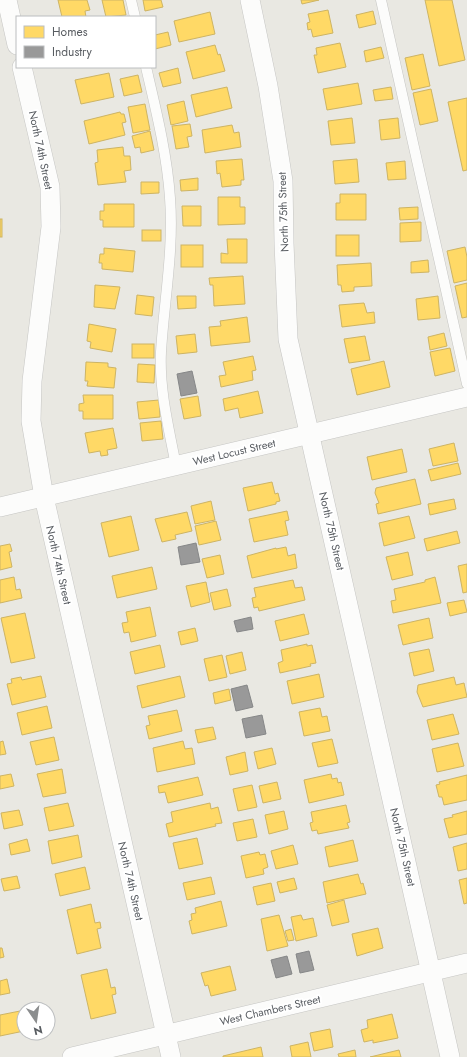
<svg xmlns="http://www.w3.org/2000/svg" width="467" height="1057" font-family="Jost,sans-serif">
  <rect width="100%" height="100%" fill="#e9e8e2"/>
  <!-- homes -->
  <g fill="#ffd966" stroke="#cdb464">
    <polygon points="58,0 87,0 90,10 85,11 86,17 62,17"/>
    <polygon points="102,0 123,0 126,15 106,17"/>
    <polygon points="143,0 161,0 163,7 145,11"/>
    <polygon points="301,0 319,0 302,4"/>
    <polygon points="425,0 452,0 465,60 439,66"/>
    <polygon points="328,10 333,33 313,37 311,29 308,30 307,23 310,22 308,14"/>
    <polygon points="373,11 376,24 359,28 356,15"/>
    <polygon points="210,12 215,34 179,42 174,21"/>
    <polygon points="168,32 171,45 155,49 155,35"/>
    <polygon points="340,43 346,67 318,73 314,55 317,55 316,48"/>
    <polygon points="215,45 218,55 220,54 225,71 193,79 186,52"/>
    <polygon points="381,47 384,58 366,62 364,51"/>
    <polygon points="423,54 430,86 412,90 405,58"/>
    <polygon points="178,68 181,83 163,87 159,73"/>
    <polygon points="109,73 114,97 81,104 75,80"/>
    <polygon points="138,75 142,92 124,96 120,79"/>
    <polygon points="358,83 362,104 327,110 323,89"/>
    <polygon points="227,87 232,108 196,117 191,95"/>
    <polygon points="391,87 393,99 375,101 373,90"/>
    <polygon points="431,89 438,121 420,125 413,93"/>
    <polygon points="467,98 467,170 463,171 448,102"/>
    <polygon points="184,101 188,121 171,125 167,105"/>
    <polygon points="145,104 150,130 133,133 128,107"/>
    <polygon points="120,112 121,114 124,114 126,122 122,123 125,135 89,144 84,121"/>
    <polygon points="352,118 355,143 331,145 328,121"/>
    <polygon points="398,118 400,138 381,140 379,120"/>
    <polygon points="190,124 192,136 187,137 189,147 176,149 172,126"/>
    <polygon points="232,125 234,133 239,132 241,147 205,153 202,130"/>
    <polygon points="150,131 154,150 141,153 140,147 135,148 132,136"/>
    <polygon points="123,147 124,156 130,156 131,170 124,171 126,182 98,185 95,163 98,162 97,150"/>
    <polygon points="242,159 244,180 241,180 241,185 222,187 220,173 217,174 216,161"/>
    <polygon points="357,159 359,182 335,184 333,161"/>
    <polygon points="405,161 406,179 388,180 386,163"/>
    <polygon points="198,178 198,190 181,191 180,180"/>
    <polygon points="141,182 159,182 159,193 141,194"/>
    <polygon points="340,194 366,194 366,220 336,220 336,203 340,203"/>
    <polygon points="218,197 240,197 240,207 245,207 245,224 218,225"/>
    <polygon points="104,204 134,204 134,227 103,227 103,220 100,220 100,211 104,211"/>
    <polygon points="182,206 201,206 201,226 183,226"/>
    <polygon points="418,207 418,219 400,220 399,208"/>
    <rect x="0" y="219" width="2" height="18"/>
    <polygon points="421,222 421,241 400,242 400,223"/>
    <rect x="142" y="230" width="19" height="11"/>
    <rect x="336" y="235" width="23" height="21"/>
    <polygon points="227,239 247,239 247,263 221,263 221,253 228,254"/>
    <rect x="181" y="245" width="22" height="22"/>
    <polygon points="465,247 467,257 467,280 454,283 447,251"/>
    <polygon points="104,248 135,251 133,272 102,269 102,263 99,263 100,254 104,254"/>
    <polygon points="428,260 429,272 411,273 411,262"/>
    <polygon points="371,263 372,286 354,287 354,291 342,292 341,285 338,285 337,265"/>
    <polygon points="243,276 245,304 214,306 213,285 210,285 209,278"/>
    <polygon points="467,283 467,317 462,318 455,286"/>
    <polygon points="95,285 120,287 115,309 94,307"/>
    <polygon points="137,295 154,297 152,316 135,314"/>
    <polygon points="177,296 196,296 196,308 178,309"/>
    <polygon points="438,296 440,318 418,320 416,299"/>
    <polygon points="364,303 367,313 374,312 375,323 342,327 339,305"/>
    <polygon points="247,317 250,342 211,346 209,327 221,326 220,321"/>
    <polygon points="89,324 116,329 112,352 90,348 91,342 87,341"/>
    <polygon points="444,333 447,346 430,350 428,337"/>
    <polygon points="195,334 197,352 178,354 176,336"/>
    <polygon points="365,336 370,360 349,363 344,339"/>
    <rect x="132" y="344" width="22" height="14"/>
    <polygon points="450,348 455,371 435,376 430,352"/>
    <polygon points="253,356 256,370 252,371 253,380 221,387 219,376 226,375 223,362"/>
    <polygon points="384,361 390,387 357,395 351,369"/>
    <polygon points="86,362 108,363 108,367 116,368 114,388 87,386 88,381 85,381"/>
    <polygon points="138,364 155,365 154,383 137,382"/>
    <polygon points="258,391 263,413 240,418 238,408 225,411 223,399"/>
    <polygon points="83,395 113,395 113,419 83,419 83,411 79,411 79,404 84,403"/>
    <polygon points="198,396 201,416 184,419 180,399"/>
    <polygon points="159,400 160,417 139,419 137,402"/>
    <polygon points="161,421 163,439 142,441 140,423"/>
    <polygon points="113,428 117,448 107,450 108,455 101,456 100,451 89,453 85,433"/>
    <polygon points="454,443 458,461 433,466 429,449"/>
    <polygon points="402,449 407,472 372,480 367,457"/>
    <polygon points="458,463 461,474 431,481 428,470"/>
    <polygon points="415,479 421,504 378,514 376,504 379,503 375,493 376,488"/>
    <polygon points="272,482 275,494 278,493 280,501 276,502 276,504 248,511 243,488"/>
    <polygon points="454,499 456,509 430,515 428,504"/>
    <polygon points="211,501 215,520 195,524 191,506"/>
    <polygon points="287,511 289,520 285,521 288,535 254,542 249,519"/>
    <polygon points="187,512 192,531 175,535 176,539 162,542 155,519"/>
    <polygon points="131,516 139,550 109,557 101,523"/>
    <polygon points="409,516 415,538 384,546 379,523"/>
    <polygon points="216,521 221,540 199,545 195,526"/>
    <polygon points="457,531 460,543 427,551 424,539"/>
    <polygon points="10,544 12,551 9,552 12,567 0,570 0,546"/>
    <polygon points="286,547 288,556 295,554 297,568 252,578 247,556 276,548 276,549"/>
    <polygon points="408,552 413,575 392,580 386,557"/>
    <polygon points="220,555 224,574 207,578 202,559"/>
    <polygon points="467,564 467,592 463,593 458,566"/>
    <polygon points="152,567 157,589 117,598 112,576"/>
    <polygon points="14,577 16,590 20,589 22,598 0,603 0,580"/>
    <polygon points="435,577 441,603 393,613 391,601 396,600 394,589 425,582 425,580"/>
    <polygon points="293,580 295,588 302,587 305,600 259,611 258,607 254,608 252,598 256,597 254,588"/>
    <polygon points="206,582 210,602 191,607 186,586"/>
    <polygon points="227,589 231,606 214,610 210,593"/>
    <polygon points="464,600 467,612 450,616 447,603"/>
    <polygon points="150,607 156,636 131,642 129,632 124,633 122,623 128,622 126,612"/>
    <polygon points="25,613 35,658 11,663 1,618"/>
    <polygon points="304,614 309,634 280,641 275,621"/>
    <polygon points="429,618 433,638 403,645 398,625"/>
    <polygon points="195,628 198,641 181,645 178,632"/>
    <polygon points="307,644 307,646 312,645 316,663 310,664 311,666 280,673 278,663 283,661 281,650"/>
    <polygon points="160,645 165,667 135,674 130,652"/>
    <polygon points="429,649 434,671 414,676 409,653"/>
    <polygon points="242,652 246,670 230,674 226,656"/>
    <polygon points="222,655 227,677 209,681 204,659"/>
    <polygon points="319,674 324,697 292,704 287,681"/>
    <polygon points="41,676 46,697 12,705 7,684 12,683 11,679 21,677 22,680"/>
    <polygon points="180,676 185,697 142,708 137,686"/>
    <polygon points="454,677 456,685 464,683 467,697 423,707 417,692 418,685"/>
    <polygon points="229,689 231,700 215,704 213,693"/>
    <polygon points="47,706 52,728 22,735 17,713"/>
    <polygon points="320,708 322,717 327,716 330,731 304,736 299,712"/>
    <polygon points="177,710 182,731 149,739 146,726 150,725 148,716"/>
    <polygon points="453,714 459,734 432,740 427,720"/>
    <polygon points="213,727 216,739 198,743 195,730"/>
    <polygon points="54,737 59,760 36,765 30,742"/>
    <polygon points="332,739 338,763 318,767 312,743"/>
    <polygon points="3,741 6,754 0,755 0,742"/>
    <polygon points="183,741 185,749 192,748 195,764 157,772 153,748"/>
    <polygon points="458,743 464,766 437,772 432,749"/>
    <polygon points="272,748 276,764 258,769 254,752"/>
    <polygon points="245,752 248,771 230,775 226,757"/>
    <polygon points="62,769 66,793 43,797 37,774"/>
    <polygon points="11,774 14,786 0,789 0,776"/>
    <polygon points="331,774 332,779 337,778 338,783 341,782 344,795 309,803 304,780"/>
    <polygon points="467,775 467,800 444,805 442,797 439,797 436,785 440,784 439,782"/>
    <polygon points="198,777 203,795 168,803 165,792 159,793 158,786"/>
    <polygon points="277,782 281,799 263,803 259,786"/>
    <polygon points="252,785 257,807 238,811 233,789"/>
    <polygon points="68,803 74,826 49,831 44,808"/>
    <polygon points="210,803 211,809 218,807 222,823 215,824 216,826 169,837 166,824 173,822 171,812"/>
    <polygon points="346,805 350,822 347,823 349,828 318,834 317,830 312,831 310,823 313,822 311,812"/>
    <polygon points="19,810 23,825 4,829 1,813"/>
    <polygon points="284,811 288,829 269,834 265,815"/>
    <polygon points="467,811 467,834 449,838 444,819 453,817 452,815"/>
    <polygon points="253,819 257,837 237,841 233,823"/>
    <polygon points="78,835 82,857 52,864 48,841"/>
    <polygon points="197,838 203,864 179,869 173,843"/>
    <polygon points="27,839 30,851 11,855 9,844"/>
    <polygon points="353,840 358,861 329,867 325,847"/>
    <polygon points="467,843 467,869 458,871 453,847"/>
    <polygon points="293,845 298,864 276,869 271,851"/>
    <polygon points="259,852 260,855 265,854 268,867 263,869 264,874 246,878 241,856"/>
    <polygon points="85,867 90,889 60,896 55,874"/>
    <polygon points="358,874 361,884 363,883 366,894 327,903 323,882"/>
    <polygon points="17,876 20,888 4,891 1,879"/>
    <polygon points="211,877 215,894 187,900 183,883"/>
    <polygon points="294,878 297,889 280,893 277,882"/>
    <polygon points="467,878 467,903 464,904 459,880"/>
    <polygon points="271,883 275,901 257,905 253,887"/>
    <polygon points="344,900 349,922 332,926 327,905"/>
    <polygon points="221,901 227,926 192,934 189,921 192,920 191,914 196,913 195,908"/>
    <polygon points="91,904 95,923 100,922 101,928 97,929 101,948 77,954 67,910"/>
    <polygon points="279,915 288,946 267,951 261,919"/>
    <polygon points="301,915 303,920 313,918 317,936 296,941 291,917"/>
    <polygon points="378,928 383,948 357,956 352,934"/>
    <polygon points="291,929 294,940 288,941 285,931"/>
    <polygon points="0,948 2,948 4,957 0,958"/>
    <polygon points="230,966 236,990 211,996 208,985 205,986 201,973"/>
    <polygon points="107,969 111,988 115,987 116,994 112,995 116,1013 91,1019 81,975"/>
    <polygon points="7,979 10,993 0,995 0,981"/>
    <polygon points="20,1011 24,1031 0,1036 0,1015"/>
    <polygon points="392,1014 398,1038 373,1043 373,1040 364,1042 361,1030 368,1028 367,1020"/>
    <polygon points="330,1029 333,1047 314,1051 310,1033"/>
    <polygon points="308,1042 311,1057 292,1057 290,1046"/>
    <polygon points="261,1047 263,1057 223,1057 223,1056"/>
    <polygon points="355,1050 356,1057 339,1057 338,1054"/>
    <polygon points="399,1050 401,1057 370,1057"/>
  </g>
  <!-- industry -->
  <g fill="#999" stroke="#868788">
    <polygon points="192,371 197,393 181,396 177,374"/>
    <polygon points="196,543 200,562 181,565 178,547"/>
    <polygon points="251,617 253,629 237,632 234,621"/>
    <polygon points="247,685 253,707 236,711 231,689"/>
    <polygon points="262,715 266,734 246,738 242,719"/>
    <polygon points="309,951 314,970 300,973 296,954"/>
    <polygon points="287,956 292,974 276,978 271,960"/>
  </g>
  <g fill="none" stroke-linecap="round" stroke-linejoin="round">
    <defs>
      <g id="service">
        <polyline points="131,0 135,17"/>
        <polyline points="381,0 467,384"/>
        <path d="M146,67C156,110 167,154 170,198C174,250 164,301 161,352C159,390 169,429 176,466"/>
      </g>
      <g id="minor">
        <polyline points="7,0 17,45"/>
        <polyline points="250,0 268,86 283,181 284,243 288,339 450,1057"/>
        <polyline points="22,67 50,187 51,227 32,381 31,421 44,497 171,1057"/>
        <polyline points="0,507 467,397"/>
        <polyline points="72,1057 467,963"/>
      </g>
    </defs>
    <!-- service casing -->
    <use href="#service" stroke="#c5c5c3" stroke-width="11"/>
    <!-- minor casing -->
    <use href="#minor" stroke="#c5c5c3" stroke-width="20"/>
    <!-- service -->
    <use href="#service" stroke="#fcfcfb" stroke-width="10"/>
    <!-- minor -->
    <use href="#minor" stroke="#fcfcfb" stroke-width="19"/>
  </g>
  <g text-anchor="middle" stroke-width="4" stroke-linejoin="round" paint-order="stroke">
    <!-- street labels -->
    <g font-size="11" fill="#585c61" stroke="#fff">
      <text transform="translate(41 150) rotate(78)" y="4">North 74th Street</text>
      <text transform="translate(283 212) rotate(-92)" y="4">North 75th Street</text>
      <text transform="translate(234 452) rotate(-13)" y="4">West Locust Street</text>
      <text transform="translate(332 531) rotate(77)" y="4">North 75th Street</text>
      <text transform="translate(59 565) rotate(77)" y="4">North 74th Street</text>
      <text transform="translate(403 847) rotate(77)" y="4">North 75th Street</text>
      <text transform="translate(131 881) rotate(77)" y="4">North 74th Street</text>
      <text transform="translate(270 1010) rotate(-13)" y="4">West Chambers Street</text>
    </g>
  </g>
  <!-- legend -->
  <rect x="16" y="16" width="140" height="52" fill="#ffffff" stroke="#bcbec0"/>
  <rect x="24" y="26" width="20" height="12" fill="#ffd966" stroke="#bcbec0"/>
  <text x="52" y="36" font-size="12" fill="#585c61">Homes</text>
  <rect x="24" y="46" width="20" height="12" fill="#999999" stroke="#bcbec0"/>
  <text x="52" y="56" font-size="12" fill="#585c61">Industry</text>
  <!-- north arrow -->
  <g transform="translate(36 1021) rotate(167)"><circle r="19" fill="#ffffff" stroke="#bcbec0"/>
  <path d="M0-3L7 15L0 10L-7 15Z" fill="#8b8d8e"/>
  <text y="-6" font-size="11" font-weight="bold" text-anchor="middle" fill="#585c61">N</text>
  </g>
</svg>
